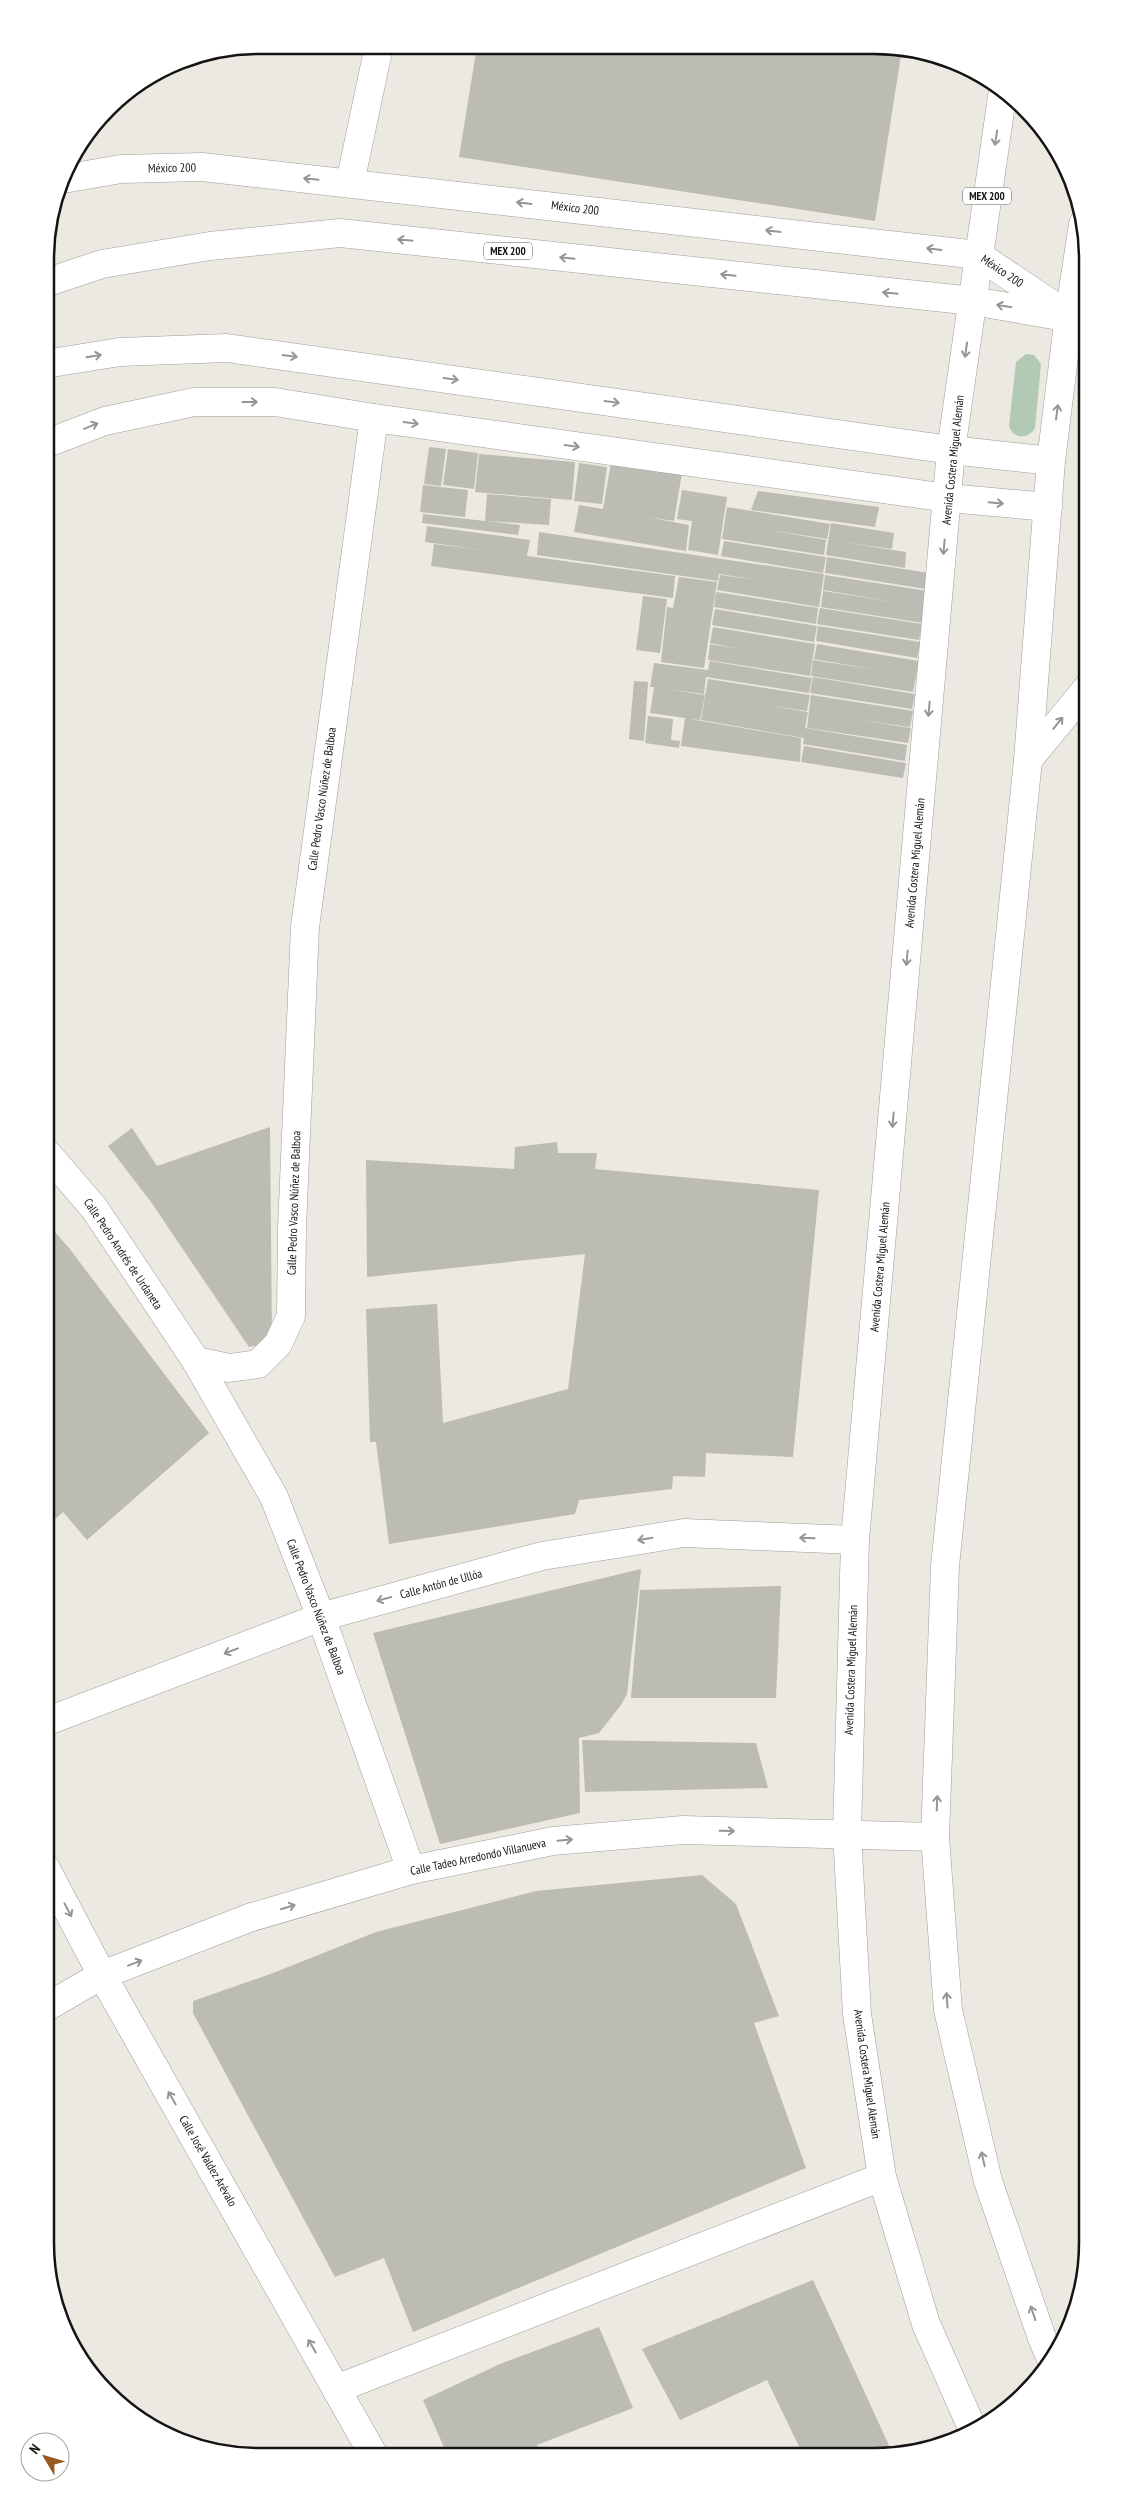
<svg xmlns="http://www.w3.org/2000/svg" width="1133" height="2502" font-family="'PT Sans Narrow',sans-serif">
  <rect width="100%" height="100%" fill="#ebe9e2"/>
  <!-- green -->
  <path fill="#b2c9b4" d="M1026,354L1034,355L1041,364L1035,428C1028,440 1013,439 1009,426L1016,362Z"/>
  <!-- building -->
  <g fill="#bcbbb4">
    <polygon points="477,46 902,49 875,221 459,157"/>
    <polygon points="429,447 446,449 441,486 424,484"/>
    <polygon points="448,449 478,453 474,489 443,485"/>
    <polygon points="479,454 575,462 572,500 475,492"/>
    <polygon points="612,457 683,467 674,521 647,517 689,525 686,551 574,532 579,505 603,509"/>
    <polygon points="579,463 607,467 602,504 574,501"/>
    <polygon points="423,485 468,490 465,517 420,512"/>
    <polygon points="682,490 727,497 718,555 688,550 692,521 677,519"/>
    <polygon points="758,491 879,507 875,527 751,510"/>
    <polygon points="487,494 551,499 549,525 487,521 520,525 518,535 422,523 423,514 485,521"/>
    <polygon points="727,507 830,524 827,539 764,529 826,540 824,555 722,539"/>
    <polygon points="831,523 894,533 892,549 841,542 906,552 905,568 826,555"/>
    <polygon points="427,526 530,540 527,556 675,576 673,598 431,566 434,544 483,550 425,542"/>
    <polygon points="539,532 824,574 819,607 717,590 720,575 758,580 719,574 718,581 537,555"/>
    <polygon points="724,541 826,557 823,573 721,556"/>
    <polygon points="827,557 929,573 926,589 825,573"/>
    <polygon points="825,575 927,591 923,623 821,607 823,591 901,603 823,590"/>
    <polygon points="679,577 717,582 704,668 661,662 667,607 673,608"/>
    <polygon points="716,592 818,608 816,624 714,607"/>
    <polygon points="643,596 667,599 660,653 636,650"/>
    <polygon points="820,608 922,624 919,640 817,624"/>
    <polygon points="715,609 817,626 814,642 712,625"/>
    <polygon points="818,626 920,642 917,658 816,641"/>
    <polygon points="713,627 815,644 810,676 708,660 710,644 740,649 710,643"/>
    <polygon points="817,644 919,661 913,692 811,676 813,660 877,670 814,659"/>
    <polygon points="710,661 812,678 809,693 706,677 704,694 666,689 705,695 700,720 690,719 801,738 800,762 681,746 685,718 650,713 654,687 650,687 654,663 708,670"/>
    <polygon points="813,677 915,694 912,709 810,693"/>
    <polygon points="708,679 810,695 807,711 766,705 808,712 805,728 907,745 905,761 803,744 804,738 701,720"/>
    <polygon points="634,681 648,682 644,741 629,739"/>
    <polygon points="811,695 913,711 910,727 859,720 911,728 908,743 807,728"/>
    <polygon points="648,716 673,719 671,740 680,741 679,748 645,743"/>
    <polygon points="804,746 906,763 903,778 801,762"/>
    <polygon points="270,1127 272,1342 249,1347 151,1202 108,1146 132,1128 157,1166"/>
    <polygon points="557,1142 558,1153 597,1153 595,1169 819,1190 793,1457 706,1453 705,1477 673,1476 672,1489 579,1500 575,1514 389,1544 376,1442 370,1442 366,1309 437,1304 443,1423 568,1389 585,1254 367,1277 366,1160 514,1169 515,1147"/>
    <polygon points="45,1221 69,1248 209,1433 87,1540 63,1512 45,1528"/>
    <polygon points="641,1569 627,1694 621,1705 599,1733 579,1738 580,1813 440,1844 373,1633"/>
    <polygon points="781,1586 776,1698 631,1698 640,1590"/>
    <polygon points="582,1740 756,1743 768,1788 585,1792"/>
    <polygon points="702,1875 736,1904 779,2016 754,2023 806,2168 413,2332 384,2258 335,2277 193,2013 193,2001 273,1973 376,1932 536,1891"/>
    <polygon points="813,2280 893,2454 874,2457 804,2457 767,2380 680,2420 642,2349"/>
    <polygon points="599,2327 633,2408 537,2445 542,2455 447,2454 423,2400 500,2364"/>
  </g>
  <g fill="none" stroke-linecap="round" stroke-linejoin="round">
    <defs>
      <g id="street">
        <polyline points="350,183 379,46"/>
        <polyline points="45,1151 94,1208 196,1361 274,1497 321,1617 411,1870"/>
        <polyline points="196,1361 229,1368 258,1364 278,1344 291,1316 292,1228 305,927 374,418"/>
        <polyline points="45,1722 321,1617 542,1556 684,1533 855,1540"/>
        <polyline points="45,2008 102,1975 249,1918 411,1870 553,1841 683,1830 935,1837"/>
        <polyline points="336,2389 882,2177"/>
      </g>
      <g id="secondary">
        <polyline points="63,179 121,169 202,167 978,255 1069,316"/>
        <polyline points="45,444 105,421 194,402 275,402 374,418 948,498 1048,507"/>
        <polyline points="45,1867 102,1975 373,2454"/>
      </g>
      <g id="primary">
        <polyline points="45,283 102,264 210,246 340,233 973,301 1088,321"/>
        <polyline points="45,364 120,352 227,348 951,450 1051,461"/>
        <polyline points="1028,760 1088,687"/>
        <polyline points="1051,2359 1042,2338 988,2181 948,2010 935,1837 945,1566 1028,760 1051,461 1069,316 1083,224"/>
        <path d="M973,2430L926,2324L882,2177L857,2014L847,1833L855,1540L951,450C969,330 985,210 1003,90"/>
      </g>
    </defs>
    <!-- street casing -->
    <use href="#street" stroke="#9e9d97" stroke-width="29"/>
    <!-- secondary casing -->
    <use href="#secondary" stroke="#9e9d97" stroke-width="29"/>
    <!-- primary casing -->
    <use href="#primary" stroke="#9e9d97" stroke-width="29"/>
    <!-- street -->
    <use href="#street" stroke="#fff" stroke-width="28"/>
    <!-- secondary -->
    <use href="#secondary" stroke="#fff" stroke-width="28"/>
    <!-- primary -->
    <use href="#primary" stroke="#fff" stroke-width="28"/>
  </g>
  <!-- one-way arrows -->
  <defs><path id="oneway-shaft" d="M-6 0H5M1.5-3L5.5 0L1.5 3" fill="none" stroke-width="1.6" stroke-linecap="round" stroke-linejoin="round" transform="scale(1.25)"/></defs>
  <g stroke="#969594">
    <use href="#oneway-shaft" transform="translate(996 138) rotate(99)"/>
    <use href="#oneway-shaft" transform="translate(311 179) rotate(-174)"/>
    <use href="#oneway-shaft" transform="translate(524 203) rotate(-173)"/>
    <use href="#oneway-shaft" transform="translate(773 231) rotate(-173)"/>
    <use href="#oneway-shaft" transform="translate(405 240) rotate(-174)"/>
    <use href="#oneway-shaft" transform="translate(934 249) rotate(-173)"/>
    <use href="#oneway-shaft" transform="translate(567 258) rotate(-174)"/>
    <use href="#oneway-shaft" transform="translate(728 275) rotate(-174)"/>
    <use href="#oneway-shaft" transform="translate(890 293) rotate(-174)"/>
    <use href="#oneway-shaft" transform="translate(1004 306) rotate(-171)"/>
    <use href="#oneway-shaft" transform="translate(966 350) rotate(98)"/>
    <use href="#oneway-shaft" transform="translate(94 356) rotate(-9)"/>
    <use href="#oneway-shaft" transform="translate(290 356) rotate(8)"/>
    <use href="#oneway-shaft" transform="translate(451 379) rotate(8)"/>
    <use href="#oneway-shaft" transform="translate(250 402)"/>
    <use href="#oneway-shaft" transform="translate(612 402) rotate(8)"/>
    <use href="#oneway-shaft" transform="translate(1057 412) rotate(-83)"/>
    <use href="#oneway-shaft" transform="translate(411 423) rotate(8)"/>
    <use href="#oneway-shaft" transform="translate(91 426) rotate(-22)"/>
    <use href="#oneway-shaft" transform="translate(572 446) rotate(8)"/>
    <use href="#oneway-shaft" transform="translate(996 503) rotate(5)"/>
    <use href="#oneway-shaft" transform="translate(944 547) rotate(95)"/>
    <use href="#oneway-shaft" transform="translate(929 709) rotate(95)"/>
    <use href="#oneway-shaft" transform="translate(1058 723) rotate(-51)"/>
    <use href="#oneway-shaft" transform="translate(907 958) rotate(95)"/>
    <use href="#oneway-shaft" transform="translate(893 1120) rotate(95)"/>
    <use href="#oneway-shaft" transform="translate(807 1538) rotate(-178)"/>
    <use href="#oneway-shaft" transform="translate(645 1539) rotate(171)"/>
    <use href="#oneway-shaft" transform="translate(384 1599) rotate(165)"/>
    <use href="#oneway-shaft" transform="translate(231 1651) rotate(159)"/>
    <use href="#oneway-shaft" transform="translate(937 1803) rotate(-88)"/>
    <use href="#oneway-shaft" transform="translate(727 1831) rotate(1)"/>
    <use href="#oneway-shaft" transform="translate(565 1840) rotate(-5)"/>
    <use href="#oneway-shaft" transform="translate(288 1907) rotate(-17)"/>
    <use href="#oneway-shaft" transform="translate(68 1910) rotate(62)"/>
    <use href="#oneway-shaft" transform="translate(135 1963) rotate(-21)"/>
    <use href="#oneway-shaft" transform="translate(947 2000) rotate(-94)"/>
    <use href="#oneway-shaft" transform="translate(172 2098) rotate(-120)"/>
    <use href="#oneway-shaft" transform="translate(983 2159) rotate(-103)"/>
    <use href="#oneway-shaft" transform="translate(1033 2313) rotate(-109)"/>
    <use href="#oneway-shaft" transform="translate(312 2346) rotate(-120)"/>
  </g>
  <g text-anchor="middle" stroke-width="4" stroke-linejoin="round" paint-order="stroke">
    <!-- shield labels -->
    <g fill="#fff" stroke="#5b5a59" stroke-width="1">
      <rect x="963" y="187.5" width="48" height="17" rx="4"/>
      <rect x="484" y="242.5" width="48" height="17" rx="4"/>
    </g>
    <g font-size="11" font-weight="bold" fill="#151412">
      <text x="987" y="200">MEX 200</text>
      <text x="508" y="255">MEX 200</text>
    </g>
    <!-- street labels -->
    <g font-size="12" fill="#151412" stroke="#fff">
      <text transform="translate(172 168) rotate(-1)" y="4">México 200</text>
      <text transform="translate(575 208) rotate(7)" y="4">México 200</text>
      <text transform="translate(1002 271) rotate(34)" y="4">México 200</text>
      <text transform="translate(953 460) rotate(-84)" y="4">Avenida Costera Miguel Alemán</text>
      <text transform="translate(322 799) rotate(-82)" y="4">Calle Pedro Vasco Núñez de Balboa</text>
      <text transform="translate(915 863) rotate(-85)" y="4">Avenida Costera Miguel Alemán</text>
      <text transform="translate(294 1203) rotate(-88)" y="4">Calle Pedro Vasco Núñez de Balboa</text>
      <text transform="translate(123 1254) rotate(56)" y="4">Calle Pedro Andrés de Urdaneta</text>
      <text transform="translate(880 1267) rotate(-85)" y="4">Avenida Costera Miguel Alemán</text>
      <text transform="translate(441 1584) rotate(-15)" y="4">Calle Antón de Ullóa</text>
      <text transform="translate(316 1607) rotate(69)" y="4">Calle Pedro Vasco Núñez de Balboa</text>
      <text transform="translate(851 1670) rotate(-88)" y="4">Avenida Costera Miguel Alemán</text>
      <text transform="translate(478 1857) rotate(-12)" y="4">Calle Tadeo Arredondo Villanueva</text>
      <text transform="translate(867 2074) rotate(82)" y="4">Avenida Costera Miguel Alemán</text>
      <text transform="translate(208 2161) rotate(60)" y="4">Calle José Valdez Arévalo</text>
    </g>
  </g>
  <!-- crop -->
  <path d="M0 0H1133V2502H0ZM259 54H874A205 205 0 0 1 1079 259V2243A205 205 0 0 1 874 2448H259A205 205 0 0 1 54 2243V259A205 205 0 0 1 259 54Z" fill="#fff" fill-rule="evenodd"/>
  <path fill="none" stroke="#151412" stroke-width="2.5" d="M259 54H874A205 205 0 0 1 1079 259V2243A205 205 0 0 1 874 2448H259A205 205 0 0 1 54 2243V259A205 205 0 0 1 259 54Z"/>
  <!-- north arrow -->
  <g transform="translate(45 2457) rotate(308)"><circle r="24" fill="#ffffff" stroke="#a1a1a0"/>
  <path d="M0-4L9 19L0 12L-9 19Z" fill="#995923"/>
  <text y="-8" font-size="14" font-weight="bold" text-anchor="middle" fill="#151412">N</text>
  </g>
</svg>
